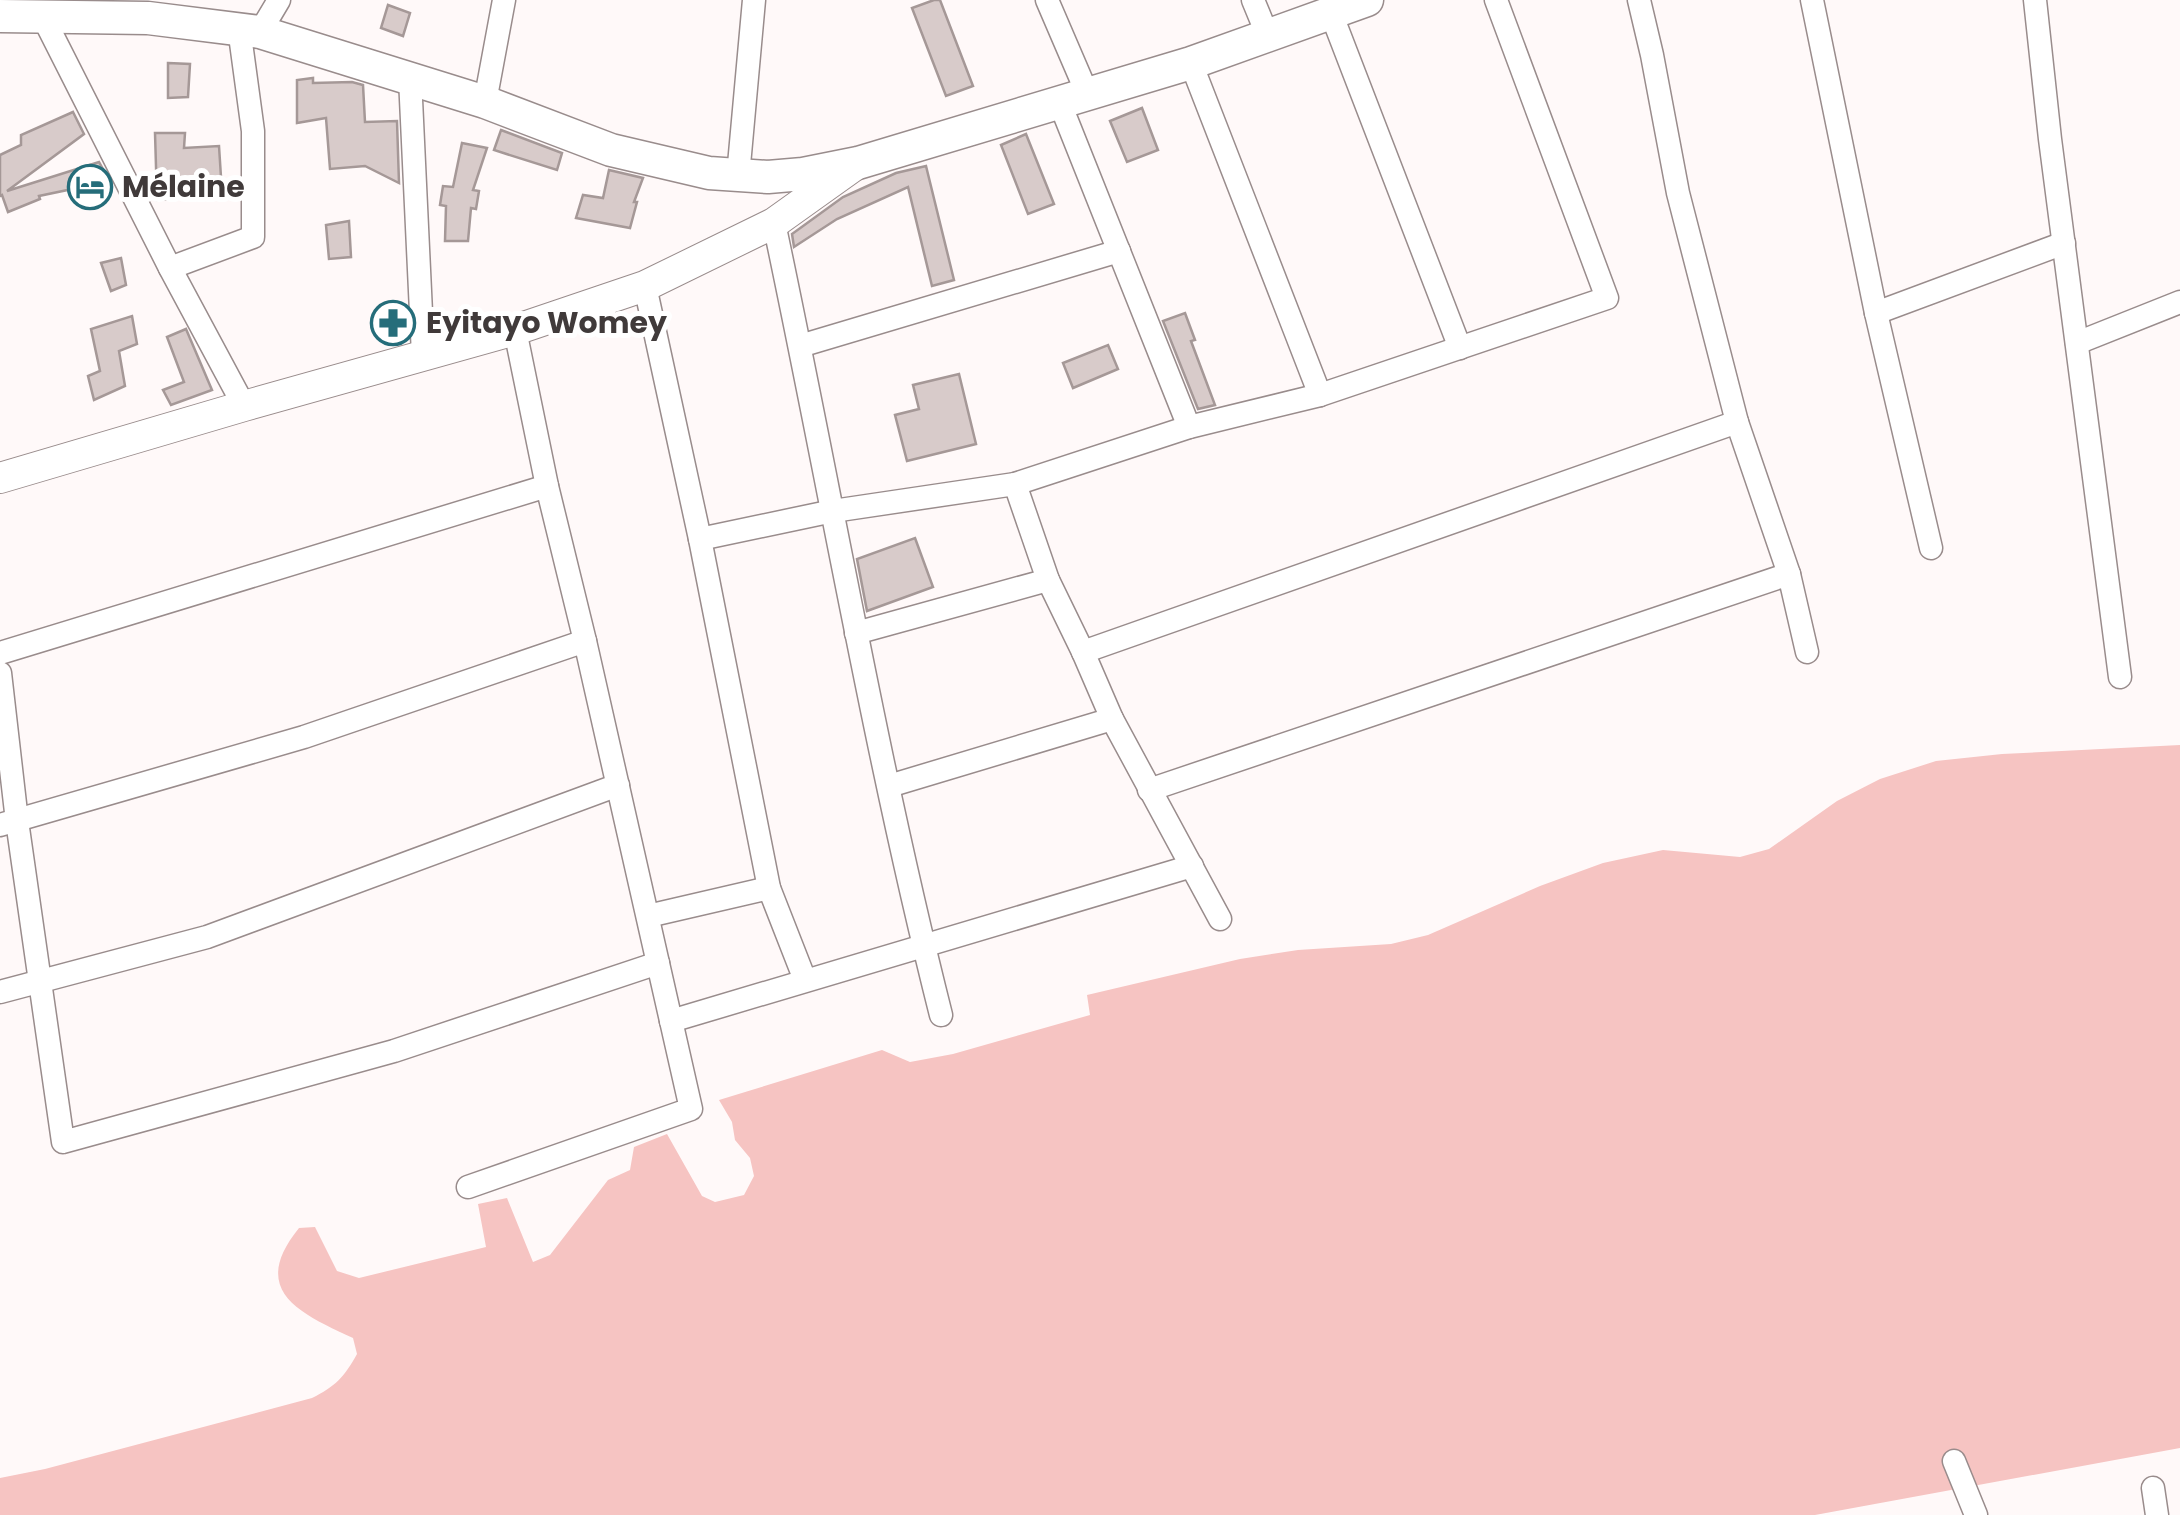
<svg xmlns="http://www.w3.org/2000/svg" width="2180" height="1515" font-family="Poppins,sans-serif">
  <rect width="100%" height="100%" fill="#fff9f9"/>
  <!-- green -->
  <path fill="#f6c4c2" d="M2180,745V1448L1815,1515H0V1478L45,1469L312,1398C335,1387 345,1376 357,1354L353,1338C300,1313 248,1291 299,1228L315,1227L337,1271L359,1278L486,1247L478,1204L507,1198L533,1262L550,1255L608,1180L630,1170L634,1147L667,1134L702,1196L715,1202L744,1195L754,1176L750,1158L735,1140L732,1122L719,1100L882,1050L910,1062L953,1054L1090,1015L1087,995L1240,959L1298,950L1391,944L1428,935L1540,886L1603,863L1663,850L1740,857L1769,849L1837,801L1880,779L1936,761L2002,754Z"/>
  <!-- building -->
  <g fill="#d8cbca" stroke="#a59897" stroke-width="2.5">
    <polygon points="934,0 940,0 973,86 946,96 912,8"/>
    <polygon points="388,5 410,13 403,36 381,28"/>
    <polygon points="168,63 190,64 188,97 168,98"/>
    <polygon points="313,78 313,83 352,82 363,85 365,122 397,121 399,183 365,166 330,169 326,118 297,123 297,80"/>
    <polygon points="1142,108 1158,150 1127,162 1110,121"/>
    <polygon points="73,112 84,134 7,191 99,162 109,180 84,190 82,187 39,196 40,199 8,212 2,195 0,196 0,155 21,145 21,135"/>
    <polygon points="501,130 562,153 557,170 494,150"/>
    <polygon points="155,133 185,133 184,148 219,146 221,177 183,179 182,198 157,200"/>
    <polygon points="1026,134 1054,204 1028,214 1001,145"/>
    <polygon points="462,143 487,148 473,190 479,191 476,209 471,208 468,241 445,241 446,206 440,205 443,186 453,187"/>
    <polygon points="926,166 954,280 932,286 908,187 837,219 794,247 792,234 843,197 896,173"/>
    <polygon points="609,170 643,178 634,202 637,202 630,228 576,218 583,195 603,198"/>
    <polygon points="349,221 351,257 329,259 326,225"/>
    <polygon points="121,258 126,285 111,291 101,263"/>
    <polygon points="1185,313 1195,340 1191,341 1215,405 1198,409 1163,321"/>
    <polygon points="132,316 137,344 119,351 125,386 94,400 88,376 100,371 91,329"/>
    <polygon points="186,329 212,390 171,405 163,390 184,382 167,337"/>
    <polygon points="1108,345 1118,369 1073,388 1063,363"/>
    <polygon points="959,374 976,444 907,461 895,415 919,409 913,385"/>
    <polygon points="915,538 933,587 867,611 857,559"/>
  </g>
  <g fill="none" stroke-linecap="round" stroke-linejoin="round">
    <defs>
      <g id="minor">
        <polyline points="1047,0 1087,93"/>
        <polyline points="1253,0 1267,34"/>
        <polyline points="1639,0 1652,55 1678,193 1737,422 1789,574 1807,652"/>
        <polyline points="1812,0 1876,313 1931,548"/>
        <polyline points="2035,0 2050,139 2120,677"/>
        <polyline points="1331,13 1460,348"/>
        <polyline points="42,15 170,268 244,406"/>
        <polyline points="260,32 279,0"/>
        <polyline points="1191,63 1320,395"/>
        <polyline points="410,78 423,355"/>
        <polyline points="1059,101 1189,427"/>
        <polyline points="485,102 504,0"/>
        <polyline points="738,176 754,0"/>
        <path d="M774,223C830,487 875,754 941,1015"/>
        <polyline points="170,268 253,237 253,131 239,28"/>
        <polyline points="645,286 700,539 769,888 805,980"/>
        <polyline points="1876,313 2064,243"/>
        <polyline points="2077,343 2180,302"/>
        <polyline points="800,346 1119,251"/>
        <polyline points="1015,484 1048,580 1083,652 1112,719 1220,919"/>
        <polyline points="700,539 833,511 1015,484 1189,427 1320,395 1607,298 1496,0"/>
        <polyline points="856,633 1048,580"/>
        <polyline points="1083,652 1737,422"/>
        <polyline points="0,653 547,486"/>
        <polyline points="0,673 17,821 63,1142 394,1051 658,963"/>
        <polyline points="889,786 1112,719"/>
        <polyline points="1149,790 1789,574"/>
        <polyline points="0,825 304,737 585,641"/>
        <polyline points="648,916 769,888"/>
        <polyline points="0,992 207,937 618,785"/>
        <polyline points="671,1021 1192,866"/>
        <polyline points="468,1187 691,1109 585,641 547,486 515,330"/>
        <polyline points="1954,1461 1976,1515"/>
        <polyline points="2153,1488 2157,1515"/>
      </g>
      <polyline id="tertiary" points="0,478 244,406 515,330 645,286 774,223 858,163"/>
      <polyline id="secondary" points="0,16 148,18 260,32 485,102 611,150 709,173 768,177 803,174 858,163 1191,63 1367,0"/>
    </defs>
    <!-- minor casing -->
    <use href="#minor" stroke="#998c8c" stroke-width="25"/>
    <!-- tertiary casing -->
    <use href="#tertiary" stroke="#998c8c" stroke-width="32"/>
    <!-- secondary casing -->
    <use href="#secondary" stroke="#998c8c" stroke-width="35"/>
    <!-- minor -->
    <use href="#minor" stroke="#fff" stroke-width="22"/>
    <!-- tertiary -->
    <use href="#tertiary" stroke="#fff" stroke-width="30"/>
    <!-- secondary -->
    <use href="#secondary" stroke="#fff" stroke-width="32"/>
  </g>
  <!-- icons -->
  <defs>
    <symbol id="hotel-ring" viewBox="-11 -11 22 22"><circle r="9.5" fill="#fff" stroke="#256d7a" stroke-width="1.5"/><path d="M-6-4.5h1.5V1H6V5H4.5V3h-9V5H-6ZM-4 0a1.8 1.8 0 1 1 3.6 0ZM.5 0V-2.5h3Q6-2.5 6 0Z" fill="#256d7a"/></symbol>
    <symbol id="pharmacy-ring" viewBox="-11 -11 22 22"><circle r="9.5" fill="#fff" stroke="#256d7a" stroke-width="1.5"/><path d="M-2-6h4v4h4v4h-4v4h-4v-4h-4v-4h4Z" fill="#256d7a"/></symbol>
  </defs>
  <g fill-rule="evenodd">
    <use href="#hotel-ring" x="65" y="162" width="50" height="50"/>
    <use href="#pharmacy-ring" x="368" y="298" width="50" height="50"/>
  </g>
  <g text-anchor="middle" stroke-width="10" stroke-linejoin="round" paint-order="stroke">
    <!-- poi labels -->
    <g font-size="30" font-weight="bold" fill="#403a3a" stroke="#fff" text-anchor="start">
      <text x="122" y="197">Mélaine</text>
      <text x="426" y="333">Eyitayo Womey</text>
    </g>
  </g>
</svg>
